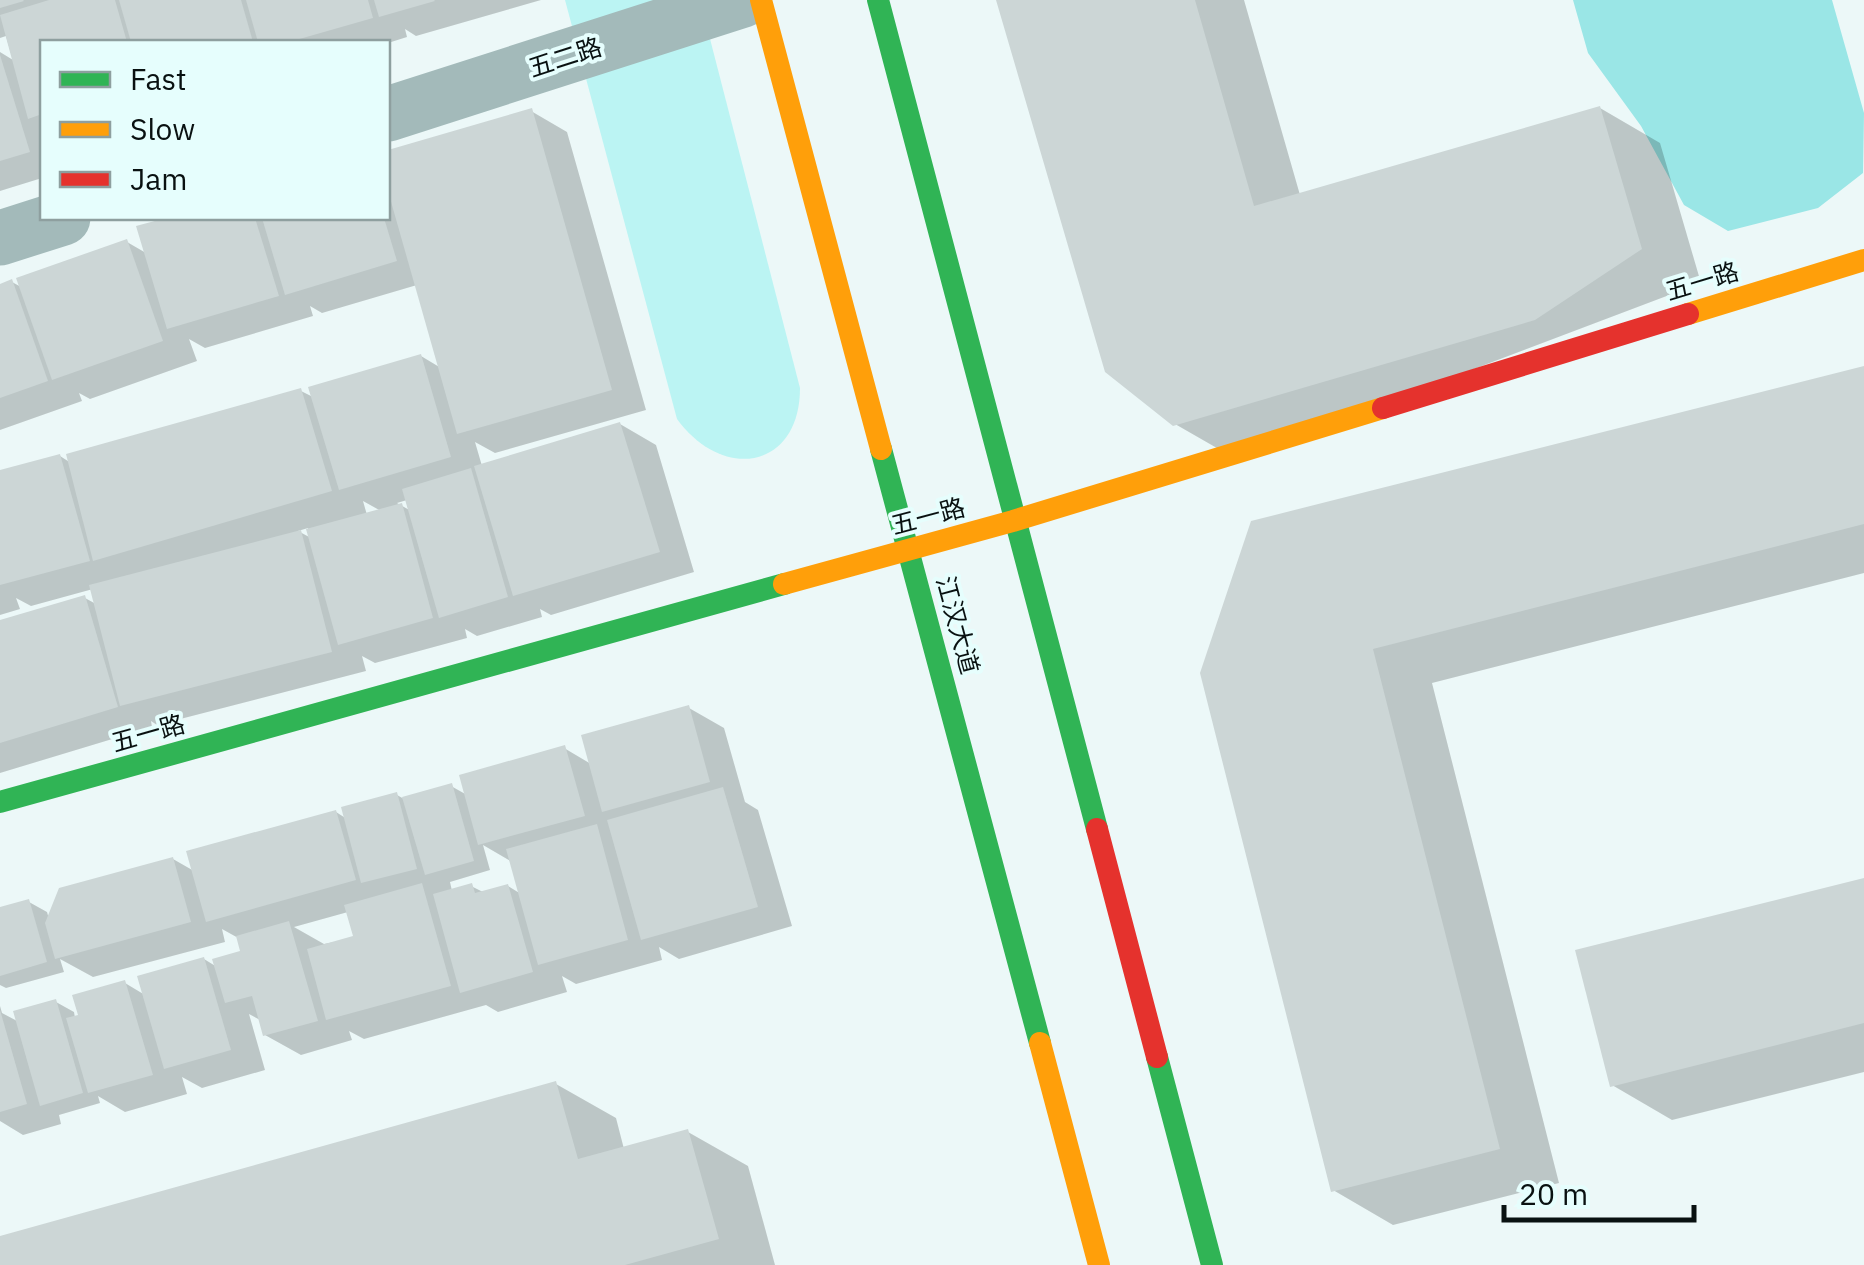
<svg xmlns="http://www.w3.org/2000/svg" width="1864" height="1265" font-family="'IBM Plex Sans','Noto Sans SC',sans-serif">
  <rect width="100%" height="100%" fill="#ecf8f8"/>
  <!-- green -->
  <path fill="#bbf4f3" d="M565,0H700L800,388C800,468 724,483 677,419Z"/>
  <!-- forest -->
  <polygon fill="#9ae6e6" points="1573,0 1832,0 1864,113 1863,173 1818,208 1728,231 1684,205 1641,126 1588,53"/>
  <!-- shadow -->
  <g fill="#0003" fill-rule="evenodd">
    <polygon points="0,0 541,0 416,36 405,29 407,37 388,43 42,42 42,178 0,191 0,52 13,60 6,36 0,38"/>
    <polygon points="999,0 1244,0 1300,195 1600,108 1660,143 1701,283 1236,459 1175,424"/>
    <path d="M531,111L567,132L646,410L495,453L475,442L482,466L620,424L656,445L694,572L551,615L540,609L542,617L477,636L465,629L467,638L375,663L362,656L366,671L157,725L151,721L152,727L0,773V623L85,598L96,604L93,589L31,606L16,598L20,609L0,615V473L60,456L71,463L301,391L315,398L421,356L441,368L417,285L322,313L310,306L313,316L205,348L189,339L197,361L90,399L79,393L82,401L0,430V286L12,282L23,288L127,242L146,253L139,228L174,218H388V152ZM407,500L411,511L397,503ZM363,501L381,511L367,515ZM308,528L311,538L298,531Z"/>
    <polygon points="1864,369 1864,573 1432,683 1559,1183 1393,1225 1333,1190 1202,673"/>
    <path d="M689,708L724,728L745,802L758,810L792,926L679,959L659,947L662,960L576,984L562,976L567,992L498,1012L486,1005L364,1039L349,1031L352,1040L301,1055L265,1035L262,1021L249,1014L265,1070L202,1088L182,1077L187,1094L125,1112L98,1096L100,1103L59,1115L61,1124L23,1135L0,1121V1006L2,1013L19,1022L56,1002L74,1012L75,1018L125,983L145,995L204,959L217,967L244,952L240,939L222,929L225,942L93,977L60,959L64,972L6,988L0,985V910L29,902L47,912L49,919L173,859L194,871L336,812L347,819L397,795L404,799L451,786L467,795L564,748L591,764ZM483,845L512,862L521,894L508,886L485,893L471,886L452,891L450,882L490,870ZM348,912L356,938L324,944L294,927Z"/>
    <polygon points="1864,881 1864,1072 1672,1120 1612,1085"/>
    <polygon points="556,1084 616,1118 624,1149 688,1132 748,1166 775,1265 0,1265 0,1238"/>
  </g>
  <!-- building -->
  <g fill="#ccd6d6">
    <polygon points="0,0 23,0 24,1 0,8"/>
    <polygon points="49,0 115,0 127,42 42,42 42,114 28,119 0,15"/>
    <polygon points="119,0 241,0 253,42 131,42"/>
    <polygon points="246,0 368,0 373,18 289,42 258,42"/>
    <polygon points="374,0 434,0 435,1 379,17"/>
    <polygon points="996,0 1195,0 1254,206 1600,106 1642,249 1535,320 1173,426 1105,372"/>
    <polygon points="0,55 30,152 0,161"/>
    <polygon points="532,108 612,390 457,434 388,191 388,150"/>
    <polygon points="166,218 255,218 279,296 167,329 136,226"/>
    <polygon points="262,218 384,218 397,261 285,295"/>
    <polygon points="127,239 163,341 52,380 16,278"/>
    <polygon points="12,279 48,381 0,398 0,284"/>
    <polygon points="421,354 451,457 339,490 308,387"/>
    <polygon points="1864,366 1864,524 1373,649 1500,1149 1331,1192 1200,673 1251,521"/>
    <polygon points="301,388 332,491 93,561 66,454"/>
    <polygon points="620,422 660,552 513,596 474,466"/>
    <polygon points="60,454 90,561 0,585 0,470"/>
    <polygon points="471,468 508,597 439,618 402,489"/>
    <polygon points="402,503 433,618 338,645 306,529"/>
    <polygon points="301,530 332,652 120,706 89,585"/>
    <polygon points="85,595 118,707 0,743 0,620"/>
    <polygon points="689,705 710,782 602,812 581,735"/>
    <polygon points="565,745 585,816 478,845 459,775"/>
    <polygon points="452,783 474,861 425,875 402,797"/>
    <polygon points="723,787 758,907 641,940 607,820"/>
    <polygon points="397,792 417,869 361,883 341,807"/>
    <polygon points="336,810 356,880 206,922 186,851"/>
    <polygon points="597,824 628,940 538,965 506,849"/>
    <polygon points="173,857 191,922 55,959 45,923 59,888"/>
    <polygon points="1864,878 1864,1023 1610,1087 1575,950"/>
    <polygon points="422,883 451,986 326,1020 307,949 353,936 344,905"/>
    <polygon points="472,883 475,893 508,884 533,972 460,993 433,894"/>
    <polygon points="29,899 47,962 0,976 0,907"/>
    <polygon points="289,921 318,1021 263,1036 252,996 225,1003 212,959 240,951 236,936"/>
    <polygon points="204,957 231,1050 164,1069 137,976"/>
    <polygon points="125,980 153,1075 88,1093 66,1018 78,1015 72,995"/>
    <polygon points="56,999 83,1093 40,1106 13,1011"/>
    <polygon points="0,1010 27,1104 0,1112"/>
    <polygon points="556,1081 578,1159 688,1129 719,1239 625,1265 0,1265 0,1236"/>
  </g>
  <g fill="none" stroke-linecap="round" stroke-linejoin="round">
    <!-- street -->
    <g stroke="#a3baba" stroke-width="55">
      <polyline points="388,114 743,0"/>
      <polyline points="0,238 63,218"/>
    </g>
    <!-- fast -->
    <g stroke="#30b455" stroke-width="22">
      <polyline points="878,0 1097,829"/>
      <polyline points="881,449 1040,1043"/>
      <polyline points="0,802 784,584"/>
      <polyline points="1157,1057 1212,1265"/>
    </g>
    <!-- slow -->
    <g stroke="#ff9f0a" stroke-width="22">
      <polyline points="761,0 881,449"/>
      <polyline points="1688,314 1864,260"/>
      <polyline points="784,584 1013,521 1383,408"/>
      <polyline points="1040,1043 1099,1265"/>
    </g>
    <!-- jam -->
    <g stroke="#e5322d" stroke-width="22">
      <polyline points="1383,408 1688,314"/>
      <polyline points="1097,829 1157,1057"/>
    </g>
  </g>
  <g text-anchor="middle" stroke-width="8" stroke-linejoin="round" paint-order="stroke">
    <!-- street labels -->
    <g font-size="25" fill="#091111" stroke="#e6fefd">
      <text transform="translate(565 57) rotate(-18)" y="9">五二路</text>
      <text transform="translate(1702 281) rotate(-17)" y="9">五一路</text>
      <text transform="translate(928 516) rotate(-15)" y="9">五一路</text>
      <text transform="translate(958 625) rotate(75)" y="9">江汉大道</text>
      <text transform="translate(148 733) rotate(-16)" y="9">五一路</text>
    </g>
  </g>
  <!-- legend -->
  <rect x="40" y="40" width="350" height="180" fill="#e6fefd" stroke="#8e9f9f" stroke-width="2.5"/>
  <rect x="60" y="72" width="50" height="15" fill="#30b455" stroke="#8e9f9f" stroke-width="2.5"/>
  <text x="130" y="90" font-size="30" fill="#091111">Fast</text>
  <rect x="60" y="122" width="50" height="15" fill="#ff9f0a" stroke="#8e9f9f" stroke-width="2.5"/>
  <text x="130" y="140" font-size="30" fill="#091111">Slow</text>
  <rect x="60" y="172" width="50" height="15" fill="#e5322d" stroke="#8e9f9f" stroke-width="2.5"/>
  <text x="130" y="190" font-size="30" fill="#091111">Jam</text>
  <!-- scale -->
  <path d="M1504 1205v15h190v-15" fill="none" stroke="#091111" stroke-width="5"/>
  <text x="1519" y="1205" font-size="30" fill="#091111" stroke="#e6fefd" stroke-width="8" paint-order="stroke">20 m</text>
</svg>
